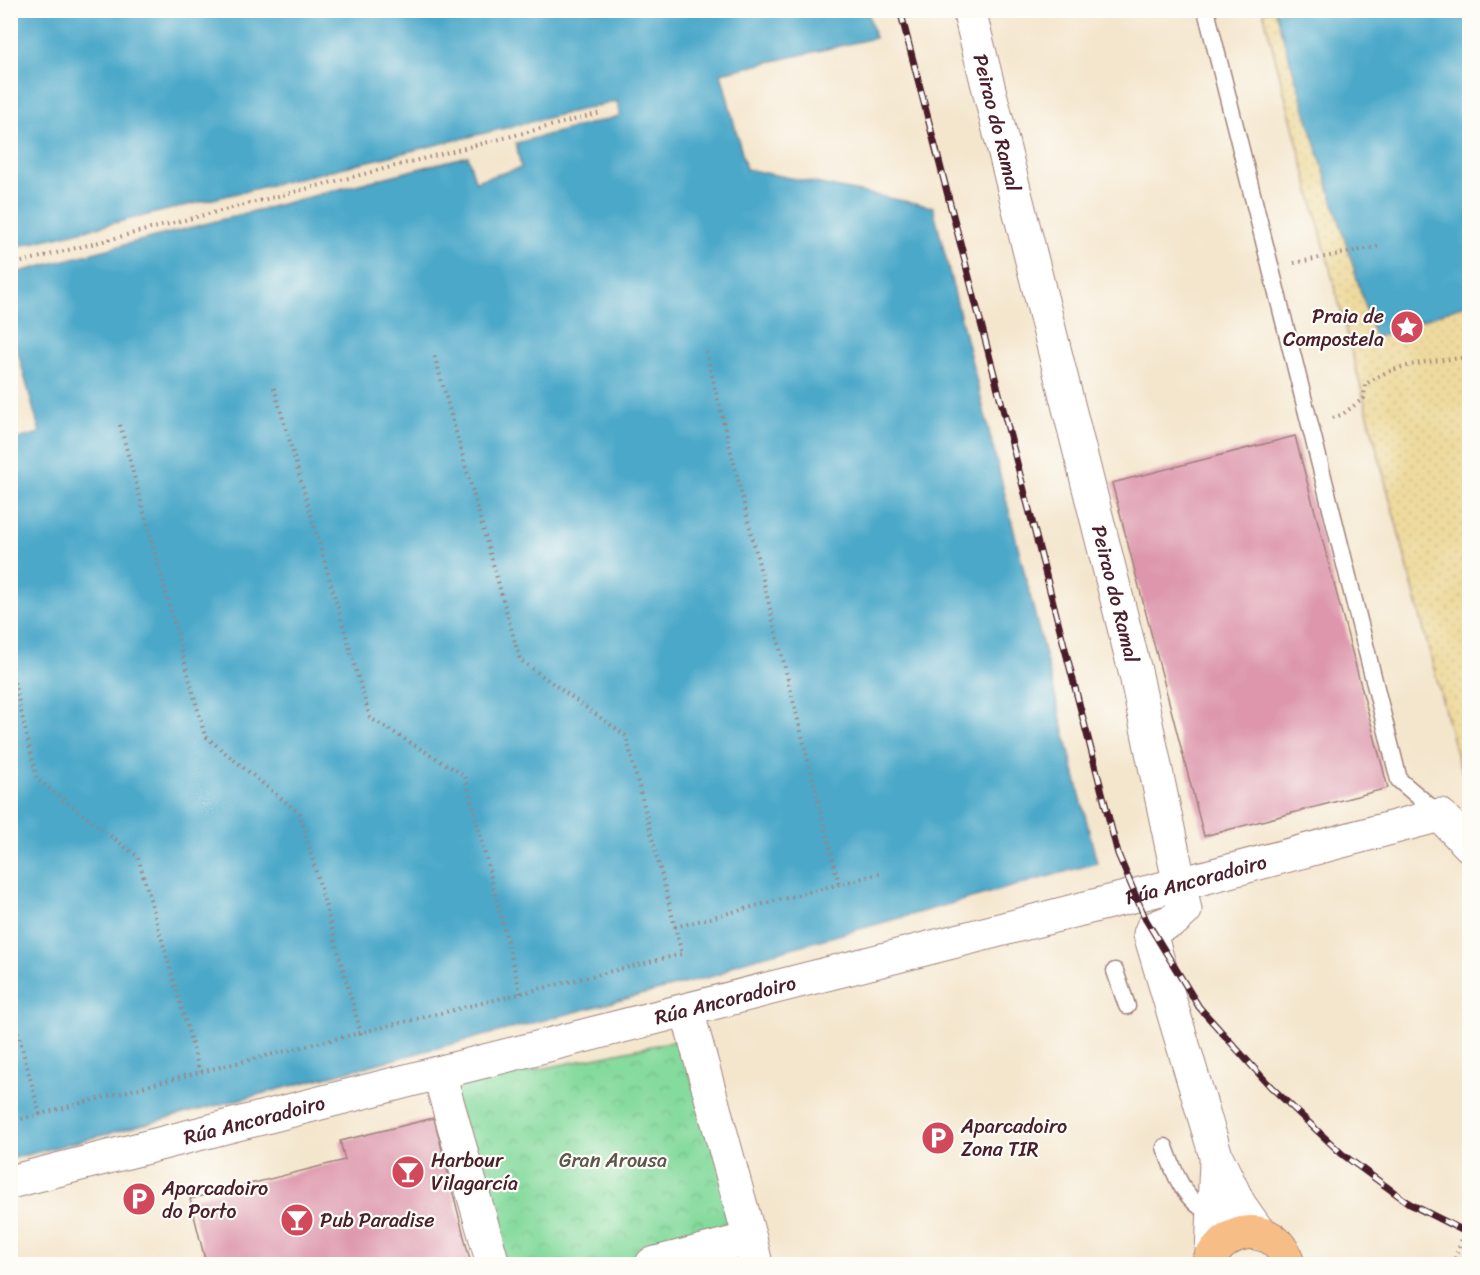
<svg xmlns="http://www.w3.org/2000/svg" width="1480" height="1275" font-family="Sriracha,sans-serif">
  <defs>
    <pattern id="sand-dots" width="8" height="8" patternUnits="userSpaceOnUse" patternTransform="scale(1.5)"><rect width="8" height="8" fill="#eeda9e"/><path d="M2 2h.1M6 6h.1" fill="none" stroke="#cebb88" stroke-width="1.8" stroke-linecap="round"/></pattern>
    <pattern id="park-crowns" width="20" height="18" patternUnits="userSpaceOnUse" patternTransform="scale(1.5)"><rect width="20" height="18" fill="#85da9d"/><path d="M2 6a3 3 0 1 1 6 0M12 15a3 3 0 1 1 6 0" fill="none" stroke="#74bb87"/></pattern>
  </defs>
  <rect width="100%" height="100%" fill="#fdfcf7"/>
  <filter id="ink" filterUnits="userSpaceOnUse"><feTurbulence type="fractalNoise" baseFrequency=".0167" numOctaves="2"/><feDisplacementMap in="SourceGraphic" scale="12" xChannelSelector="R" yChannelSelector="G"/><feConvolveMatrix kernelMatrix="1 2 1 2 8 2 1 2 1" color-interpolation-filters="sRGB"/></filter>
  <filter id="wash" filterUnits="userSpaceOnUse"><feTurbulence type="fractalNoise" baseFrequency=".008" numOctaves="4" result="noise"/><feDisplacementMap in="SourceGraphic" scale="24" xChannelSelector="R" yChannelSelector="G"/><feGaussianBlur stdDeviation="1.35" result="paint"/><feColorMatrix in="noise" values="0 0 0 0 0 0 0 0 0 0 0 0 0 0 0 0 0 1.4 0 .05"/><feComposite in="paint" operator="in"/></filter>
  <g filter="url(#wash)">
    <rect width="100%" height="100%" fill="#f4e6cd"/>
    <!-- sand -->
    <polygon fill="url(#sand-dots)" stroke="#9c7c64" stroke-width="1.5" points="1263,11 1469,11 1469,783 1459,765"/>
    <!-- park -->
    <polygon fill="url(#park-crowns)" stroke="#687c64" stroke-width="1.5" points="695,1037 744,1264 493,1264 444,1089"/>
    <!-- water -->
    <g fill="#4ba8c9" stroke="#4a647a" stroke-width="1.5">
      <polygon points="11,10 868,11 875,38 721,73 746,169 933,207 1097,863 734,964 721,974 11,1159 10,441 40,433 11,327 11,274 468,156 475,181 521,168 516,143 620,116 617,101 11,248"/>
      <polygon points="1275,11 1469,11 1469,303 1375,338"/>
    </g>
    <g id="blocks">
      <!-- building -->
      <g fill="#dd96ac">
        <polygon points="1295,436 1388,788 1204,836 1112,483"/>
        <polygon points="434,1118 471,1264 206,1264 190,1199 345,1160 340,1141"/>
      </g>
    </g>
  </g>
  <g filter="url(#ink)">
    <use href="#blocks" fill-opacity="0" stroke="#9f827c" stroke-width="1.5"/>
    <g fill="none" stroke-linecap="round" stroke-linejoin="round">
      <defs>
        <g id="lane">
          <polyline points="1206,10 1399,780 1440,815"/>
          <polyline points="1115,971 1127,1006"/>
          <path d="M1165,1147C1176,1178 1184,1200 1214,1216"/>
        </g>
        <g id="street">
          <path id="s1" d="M969,10L1136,675L1185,910L1174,920L1152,929L1150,934L1216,1156L1239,1204L1260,1234"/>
          <polyline points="687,1010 750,1239"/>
          <polyline points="439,1073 493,1264"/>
          <path id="s2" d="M10,1182L1180,884L1440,815L1470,846"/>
          <polyline points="1212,1253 1216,1161"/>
          <polyline points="652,1264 750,1239 756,1264"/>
        </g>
        <path id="primary" d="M1208,1264C1223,1225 1277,1219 1288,1264"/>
      </defs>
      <!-- lane casing -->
      <use href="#lane" stroke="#9f827c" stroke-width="19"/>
      <!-- street casing -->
      <use href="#street" stroke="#9f827c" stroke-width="35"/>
      <!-- primary casing -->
      <use href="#primary" stroke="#9f827c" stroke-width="35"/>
      <!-- path -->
      <g stroke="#9f827c" stroke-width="4" stroke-dasharray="1.5 4.5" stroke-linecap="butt">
        <polyline points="1294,263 1381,246"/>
        <polyline points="10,265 601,113"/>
        <polyline points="706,352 839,884"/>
        <polyline points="274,388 370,718 465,776 521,995"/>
        <path d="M1333,418L1343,414L1364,398L1365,385C1391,363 1435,361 1470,357"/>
        <polyline points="120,425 205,736 300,814 361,1034"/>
        <polyline points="10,665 37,779 138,857 200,1072"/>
        <polyline points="675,927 882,873"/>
        <polyline points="10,1003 40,1115"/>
        <polyline points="10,1122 200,1072 682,954 626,736 520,660 434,354"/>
        <polyline points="1453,1264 1470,1216"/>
      </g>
      <!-- lane -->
      <use href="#lane" stroke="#fff" stroke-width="16"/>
      <!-- street -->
      <use href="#street" stroke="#fff" stroke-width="33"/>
      <!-- primary -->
      <use href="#primary" stroke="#f6be86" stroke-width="33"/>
      <defs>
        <g id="rail">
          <polyline points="900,10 1118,854 1146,920 1199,1007 1270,1086 1342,1154 1410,1204 1470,1234"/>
          <polyline points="1381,1264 1389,1264"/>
        </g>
      </defs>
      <!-- rail casing -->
      <use href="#rail" stroke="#4a1f2b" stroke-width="7"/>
      <!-- rail -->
      <use href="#rail" stroke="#fdfcf7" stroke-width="4.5" stroke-dasharray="14" stroke-linecap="butt"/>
    </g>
  </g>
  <!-- icons -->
  <defs>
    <symbol id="sight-disc" viewBox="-11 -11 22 22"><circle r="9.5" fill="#d1495b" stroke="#fdfcf7"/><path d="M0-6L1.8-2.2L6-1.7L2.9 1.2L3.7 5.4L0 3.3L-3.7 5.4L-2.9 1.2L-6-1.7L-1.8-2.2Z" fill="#fff"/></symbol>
    <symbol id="parking-disc" viewBox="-11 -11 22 22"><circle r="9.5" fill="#d1495b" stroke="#fdfcf7"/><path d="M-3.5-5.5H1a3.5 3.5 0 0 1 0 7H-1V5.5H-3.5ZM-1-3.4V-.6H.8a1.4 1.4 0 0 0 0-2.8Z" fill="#fff"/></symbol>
    <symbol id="bar-disc" viewBox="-11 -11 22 22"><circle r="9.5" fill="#d1495b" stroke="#fdfcf7"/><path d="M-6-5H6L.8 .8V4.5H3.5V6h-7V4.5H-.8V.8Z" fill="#fff"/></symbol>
  </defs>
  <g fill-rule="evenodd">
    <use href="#sight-disc" x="1388" y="308" width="38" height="38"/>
    <use href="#parking-disc" x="919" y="1119" width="38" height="38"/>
    <use href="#bar-disc" x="389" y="1153" width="38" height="38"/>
    <use href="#parking-disc" x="120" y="1180" width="38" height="38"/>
    <use href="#bar-disc" x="278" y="1201" width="38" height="38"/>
  </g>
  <g text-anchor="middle" stroke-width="4.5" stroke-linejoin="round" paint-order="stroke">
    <!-- street labels -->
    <g font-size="20" fill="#4a1f2b" stroke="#fdfcf7">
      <text dy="7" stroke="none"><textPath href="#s1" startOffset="116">Peirao do Ramal</textPath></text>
      <text dy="7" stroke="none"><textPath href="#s1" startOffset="602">Peirao do Ramal</textPath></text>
      <text dy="7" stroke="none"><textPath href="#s2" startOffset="1224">Rúa Ancoradoiro</textPath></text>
      <text dy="7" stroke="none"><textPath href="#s2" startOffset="738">Rúa Ancoradoiro</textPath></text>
      <text dy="7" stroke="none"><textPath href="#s2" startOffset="252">Rúa Ancoradoiro</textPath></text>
    </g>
    <!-- poi labels -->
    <g font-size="20" fill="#4a1f2b" stroke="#fdfcf7" text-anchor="start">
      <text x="1384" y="323" text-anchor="end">Praia de<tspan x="1384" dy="23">Compostela</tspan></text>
      <text x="961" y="1133">Aparcadoiro<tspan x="961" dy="23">Zona TIR</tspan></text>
      <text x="431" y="1167">Harbour<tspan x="431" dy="23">Vilagarcía</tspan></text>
      <text x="162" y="1195">Aparcadoiro<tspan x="162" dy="23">do Porto</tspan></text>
      <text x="320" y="1227">Pub Paradise</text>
    </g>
    <!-- park labels -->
    <g font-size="20" fill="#5c574d" stroke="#fdfcf7">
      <text x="613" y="1167">Gran Arousa</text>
    </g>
  </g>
  <!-- margin -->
  <rect width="1480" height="1275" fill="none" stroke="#fdfcf7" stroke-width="36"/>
</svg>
